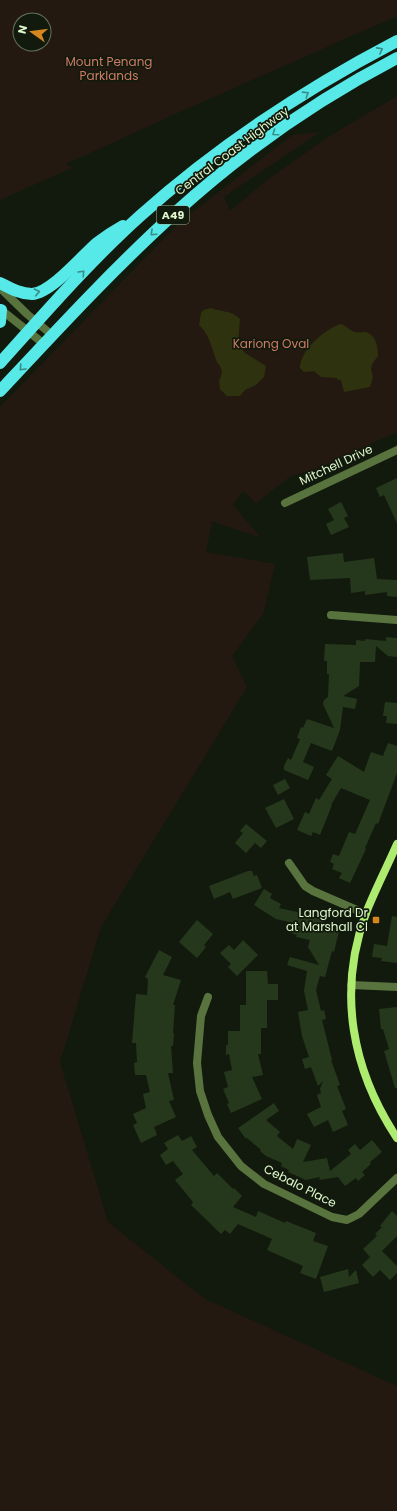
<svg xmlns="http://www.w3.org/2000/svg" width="397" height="1511" font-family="Poppins,sans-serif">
  <rect width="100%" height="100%" fill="#121a0d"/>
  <!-- green -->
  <g fill="#231911" fill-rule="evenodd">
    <path d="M0,0H397V16L182,111L66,164L72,168L0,200ZM20,20H44V44H20Z"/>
    <polygon points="397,96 397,432 316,469 291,476 256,503 243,491 233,505 261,538 212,521 206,552 275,564 263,614 232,656 247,687 101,927 60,1062 108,1222 205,1299 397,1386 397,1511 0,1511 0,407 181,221 292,135 320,132 224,197 230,211 267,180 325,139"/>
  </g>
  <!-- water -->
  <g fill="#2e320e">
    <path d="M211,308C221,312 231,310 240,319L238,345L245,353L266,366L264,377L256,385L245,390L240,396H227L220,389L219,380C221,377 223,373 221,368C220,365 217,363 216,360C212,348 209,334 199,325L201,313L203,310Z"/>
    <path d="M341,324C347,326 350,331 355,332C359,333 362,332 365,332C376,334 378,347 378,356L372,364L371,370L373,377L370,387L344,392L341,380H338L337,378L321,377L314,371L304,372L300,368C300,350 325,329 341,324Z"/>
  </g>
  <!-- building -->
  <g fill="#25381c">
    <polygon points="397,478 397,523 384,495 380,497 376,488"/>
    <polygon points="341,502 348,516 344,518 349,527 331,535 326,524 334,520 328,509"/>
    <polygon points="343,553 344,562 374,558 377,579 397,580 397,597 387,596 387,592 365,595 365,591 351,593 350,578 310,580 307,557"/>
    <polygon points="386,637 397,638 397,657 388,656 376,646 375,662 360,662 359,686 343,696 357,699 355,709 343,707 340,730 332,751 311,743 303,762 314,767 308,780 284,770 284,766 288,758 291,760 300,739 297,738 301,727 303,728 307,719 334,728 323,704 324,700 328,697 329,674 327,674 327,661 324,661 325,644 356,645 356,640 365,641 365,639 386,641"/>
    <polygon points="385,702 397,703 397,724 386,723 387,716 383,716"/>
    <polygon points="388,743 397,746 397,773 378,824 376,823 365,848 366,849 350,883 339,878 342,873 332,869 334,864 330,862 333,854 339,856 349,832 355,834 370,800 341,788 331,805 332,805 320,835 313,832 311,836 297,830 305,812 309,814 316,798 319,800 332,779 326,775 338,756 364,772 371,752 383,756"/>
    <polygon points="285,779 290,788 278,795 273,785"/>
    <polygon points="284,799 294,819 276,828 265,808"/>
    <polygon points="246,824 267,841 261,848 255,843 246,853 235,843 243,833 240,831"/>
    <polygon points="248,871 252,871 254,876 257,875 262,888 233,899 230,892 214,899 209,886"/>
    <polygon points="264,889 272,894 270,898 281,904 279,908 311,915 311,917 325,920 324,924 340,927 334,952 332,951 325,977 320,976 316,990 321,1011 324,1010 326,1019 322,1020 332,1060 331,1060 340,1085 337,1086 346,1109 342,1111 348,1125 333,1132 328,1120 314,1127 307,1114 321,1107 317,1095 321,1093 320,1089 323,1081 318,1086 311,1067 305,1069 302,1059 309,1057 302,1036 298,1012 308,1010 304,991 307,971 287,965 290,957 319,965 308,947 310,940 296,937 297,935 291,933 293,923 276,919 254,905"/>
    <polygon points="392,916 397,917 397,963 381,961 382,958 372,957 374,944 387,946"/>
    <polygon points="197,920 213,934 204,945 206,947 197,958 179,942"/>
    <polygon points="243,940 258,955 237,976 228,967 231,964 220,953 229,945 234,950"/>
    <polygon points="159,950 172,957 163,975 181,980 173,1005 175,1005 173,1033 174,1033 173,1046 171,1046 173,1073 168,1073 174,1100 169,1101 176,1117 154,1127 157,1135 141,1143 133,1125 137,1123 133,1114 146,1108 143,1094 150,1092 146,1075 135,1075 134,1063 137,1062 136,1043 132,1043 136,994 147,995 148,979 145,977"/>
    <polygon points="246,971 267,971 268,984 278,984 278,1000 267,1000 267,1028 261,1028 261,1054 258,1054 263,1075 252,1077 262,1099 231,1113 227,1104 229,1103 223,1089 228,1087 224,1072 232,1070 229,1054 226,1055 226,1045 228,1045 228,1031 240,1031 240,1005 246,1005"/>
    <polygon points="397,1007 397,1088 395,1088 384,1051 389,1049 383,1029 381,1029 379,1009"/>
    <polygon points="274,1103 279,1111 266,1120 280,1132 277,1136 293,1149 297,1139 311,1145 303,1162 327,1158 330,1171 351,1154 348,1150 355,1144 360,1150 372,1140 382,1152 370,1162 371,1164 362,1172 365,1175 358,1181 356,1178 345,1186 338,1177 319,1180 320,1177 306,1180 288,1172 289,1170 281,1166 282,1163 266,1156 260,1151 261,1150 247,1138 246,1139 238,1128"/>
    <polygon points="178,1135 182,1141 191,1136 197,1147 192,1150 214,1176 217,1173 233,1189 234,1188 242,1196 233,1207 256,1217 258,1211 285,1223 286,1221 316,1233 313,1241 328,1246 316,1279 300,1273 303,1266 267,1250 272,1239 238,1224 230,1234 225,1230 221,1234 191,1205 193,1202 175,1180 183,1174 173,1161 166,1165 160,1155 168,1149 164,1143"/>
    <polygon points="392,1211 397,1216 397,1236 382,1251 397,1266 397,1273 390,1280 380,1270 373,1277 362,1265 370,1257 363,1249 377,1236 375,1234 382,1227 380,1226"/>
    <polygon points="348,1269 349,1277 356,1270 359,1283 324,1292 320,1277"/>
  </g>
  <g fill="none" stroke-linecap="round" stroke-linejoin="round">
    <!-- street -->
    <g stroke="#58733e" stroke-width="8">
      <polyline points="0,288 27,314 52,335"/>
      <polyline points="0,309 44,344"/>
      <polyline points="285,503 397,450"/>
      <polyline points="331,615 397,620"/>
      <polyline points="289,863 305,886 313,891 366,914"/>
      <polyline points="351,985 397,987"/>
      <polyline points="208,997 201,1016 197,1063 200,1091 208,1115 218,1137 241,1166 264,1184 332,1217 347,1220 359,1214 397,1178"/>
    </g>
    <!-- secondary -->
    <path stroke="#aeec70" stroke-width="8" d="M397,844C387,867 375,890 366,913C337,992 352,1070 397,1138"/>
    <!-- highway -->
    <g stroke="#57e9e8" stroke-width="12">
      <path d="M0,283C10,288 20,294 32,294C51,293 82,256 97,243C105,237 114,231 123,226"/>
      <polyline points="0,322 1,310"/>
      <path d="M0,363C45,313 90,261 140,216C217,147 305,89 397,41"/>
      <path d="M0,391C57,330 114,268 176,212C242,152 318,99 397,58"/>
    </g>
  </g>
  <!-- one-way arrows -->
  <defs><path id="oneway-chevron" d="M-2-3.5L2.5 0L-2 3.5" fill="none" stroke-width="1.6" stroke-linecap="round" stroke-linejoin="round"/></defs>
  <g stroke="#388c85">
    <use href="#oneway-chevron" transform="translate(380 50) rotate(-28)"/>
    <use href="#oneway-chevron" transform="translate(306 94) rotate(-32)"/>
    <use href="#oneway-chevron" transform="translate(275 133) rotate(145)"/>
    <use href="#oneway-chevron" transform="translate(153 233) rotate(137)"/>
    <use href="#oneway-chevron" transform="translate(82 273) rotate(-47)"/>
    <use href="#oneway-chevron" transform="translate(37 292) rotate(-12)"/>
    <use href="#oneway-chevron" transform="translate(22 368) rotate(133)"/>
  </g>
  <!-- markers -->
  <rect fill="#d5861c" stroke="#121a0d" stroke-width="1.5" x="372" y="916" width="8" height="8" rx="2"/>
  <g text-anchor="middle" stroke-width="3.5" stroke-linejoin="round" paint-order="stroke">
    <!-- shield labels -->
    <rect fill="#121a0d" stroke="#a2b593" stroke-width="1" x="157" y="206" width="32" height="18" rx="3"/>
    <g font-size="11" font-weight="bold" fill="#dff8cd">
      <text x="173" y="219">A49</text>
    </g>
    <!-- park labels -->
    <g font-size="12" fill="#ce7b63" stroke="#121a0d">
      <text x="109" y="66">Mount Penang<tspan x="109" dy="14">Parklands</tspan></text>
      <text x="271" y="348">Kariong Oval</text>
    </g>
    <!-- street labels -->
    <g font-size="12" fill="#dff8cd" stroke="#121a0d">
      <text transform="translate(232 151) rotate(-37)" y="4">Central Coast Highway</text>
      <text transform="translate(336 465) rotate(-25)" y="4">Mitchell Drive</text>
      <text transform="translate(300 1186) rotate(27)" y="4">Cebalo Place</text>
    </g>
    <!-- poi labels -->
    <g font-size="12" fill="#dff8cd" stroke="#121a0d" text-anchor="end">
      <text x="368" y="917">Langford Dr<tspan x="368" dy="14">at Marshall Cl</tspan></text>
    </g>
  </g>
  <!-- north arrow -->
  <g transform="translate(32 32) rotate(284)"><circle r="19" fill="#121a0d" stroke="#64735a"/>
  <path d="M0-3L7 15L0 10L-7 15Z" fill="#d5861c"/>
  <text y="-6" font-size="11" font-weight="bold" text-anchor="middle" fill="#dff8cd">N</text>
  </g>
</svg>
